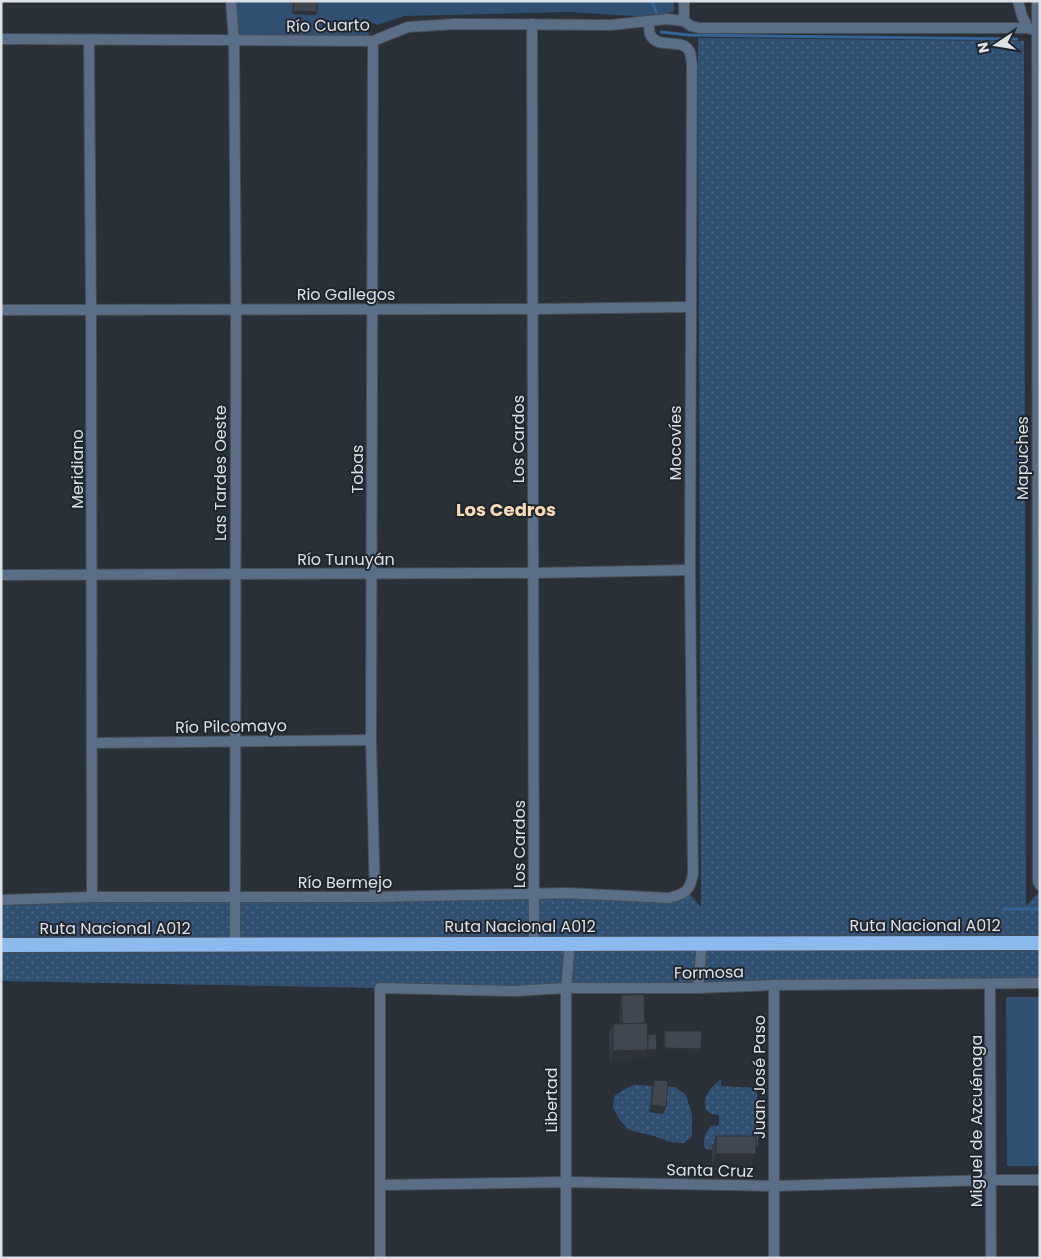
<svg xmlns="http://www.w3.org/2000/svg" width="1041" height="1259" font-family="Poppins,sans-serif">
  <defs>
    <pattern id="grass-dots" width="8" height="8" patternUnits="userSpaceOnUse" patternTransform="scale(1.25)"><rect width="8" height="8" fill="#315071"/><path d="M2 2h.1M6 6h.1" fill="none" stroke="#4e6985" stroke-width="1.8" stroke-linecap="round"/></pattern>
  </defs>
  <rect width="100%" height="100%" fill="#293038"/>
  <!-- grass -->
  <g fill="url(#grass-dots)">
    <polygon points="698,38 1024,41 1026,906 1040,891 1040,983 380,988 1,981 1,900 92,897 669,898 687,891 701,907"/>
    <path d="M721,1079V1086L757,1088L758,1146H712V1150L705,1149C702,1139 705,1134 711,1126L719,1125V1115L712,1114L706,1110C703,1094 709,1090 721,1079Z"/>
    <polygon points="634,1085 675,1087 686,1095 692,1115 692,1136 684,1143 670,1142 654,1136 629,1130 620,1120 613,1108 614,1096 623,1090"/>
  </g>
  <!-- park -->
  <g fill="#315071">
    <polygon points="231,1 674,1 674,11 662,16 649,17 569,12 404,16 377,25 363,18 363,23 373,41 234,41"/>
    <polygon points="1006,997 1040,997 1040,1166 1007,1166"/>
  </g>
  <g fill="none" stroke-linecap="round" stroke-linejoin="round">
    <!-- stream -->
    <g stroke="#346497" stroke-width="3">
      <polyline points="652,1 656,12"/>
      <polyline points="661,32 689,35 1017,39"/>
      <polyline points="1004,909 1040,909"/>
    </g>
    <defs>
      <g id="minor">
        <polyline points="684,1 684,21"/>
        <polyline points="1018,1 1022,16 1028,28"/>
        <polyline points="1037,1 1038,872 1038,882 1040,885"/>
        <polyline points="532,24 534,943"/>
        <polyline points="1,39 373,41 408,27 455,24 611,25 667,19 684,21 691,26 699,28 1028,28 1040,32"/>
        <polyline points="89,41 91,310 92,897"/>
        <polyline points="373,41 371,740 375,897"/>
        <polyline points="1,310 533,309 691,307"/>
        <polyline points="1,575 533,573 690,570"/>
        <polyline points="92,743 371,740"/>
        <path d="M1,900L92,897H375L567,893L669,898C685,894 690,891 693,874L690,570L692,64C691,61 691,55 690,52C682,36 657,51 650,34C649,31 649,26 649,22"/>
        <polyline points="990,984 991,1258"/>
        <polyline points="698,988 702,943"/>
        <polyline points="380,1185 566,1182 774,1186 991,1180 1040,1180"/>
        <polyline points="380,1258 380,988 515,991 566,988 698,988 774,985 1040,983"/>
        <polyline points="566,1258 566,988 570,943"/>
        <polyline points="774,1258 774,985"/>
      </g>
      <polyline id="tertiary" points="231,1 234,41 236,309 235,945"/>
      <polyline id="trunk" points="1,945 1040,943"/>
    </defs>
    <!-- minor casing -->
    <use href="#minor" stroke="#464c54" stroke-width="12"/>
    <!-- tertiary casing -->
    <use href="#tertiary" stroke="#464c54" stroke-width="12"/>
    <!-- trunk casing -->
    <use href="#trunk" stroke="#464c54" stroke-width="16"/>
    <!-- minor -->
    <use href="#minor" stroke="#5a6f86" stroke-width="10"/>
    <!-- tertiary -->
    <use href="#tertiary" stroke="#5a6f86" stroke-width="10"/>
    <!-- trunk -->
    <use href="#trunk" stroke="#8abaee" stroke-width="14"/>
  </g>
  <!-- wall -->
  <g fill="#373d45">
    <polygon points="293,1 317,1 317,12 316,15 292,14"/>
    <polygon points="621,995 645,1023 654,1056 646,1057 644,1060 610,1061 609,1034 613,1024 620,1024 620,998"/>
    <polygon points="665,1031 701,1049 700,1052 664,1052 664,1034"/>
    <polygon points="654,1080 663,1114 649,1112 652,1087"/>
    <polygon points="716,1136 752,1164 712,1164 712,1146"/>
  </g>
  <!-- shaded-wall -->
  <g fill="#2d3238">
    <polygon points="293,11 317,12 316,15 292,14"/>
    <polygon points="665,1048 701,1049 700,1052 664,1052"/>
    <polygon points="657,1050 654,1056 646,1057 644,1060 610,1061 613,1051"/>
    <polygon points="651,1105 666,1107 663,1114 649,1112"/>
    <polygon points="716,1154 756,1154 752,1164 712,1164"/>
  </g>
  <!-- building -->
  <g fill="#404750" stroke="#2d3238">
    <polygon points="294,1 317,1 317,12 293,11"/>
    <polygon points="644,994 645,1023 622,1024 621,995"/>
    <polygon points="647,1023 648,1050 613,1051 613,1024"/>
    <polygon points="665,1031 702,1031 701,1049 665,1048"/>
    <polygon points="656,1034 657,1050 647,1050 648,1050 648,1035"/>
    <polygon points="654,1080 668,1081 666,1107 651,1105"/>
    <rect x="716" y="1136" width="40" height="18"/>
  </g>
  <g text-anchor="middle" stroke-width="4" stroke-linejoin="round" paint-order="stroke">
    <!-- street labels -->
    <g font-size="16" fill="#dde1e7" stroke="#1f262e">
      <text transform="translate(328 25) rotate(-1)" y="6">Río Cuarto</text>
      <text x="346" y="300">Rio Gallegos</text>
      <text transform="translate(518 439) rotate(-90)" y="6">Los Cardos</text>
      <text transform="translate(675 443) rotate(-90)" y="6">Mocovíes</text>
      <text transform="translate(1022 458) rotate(-90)" y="6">Mapuches</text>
      <text transform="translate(77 469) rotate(-90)" y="6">Meridiano</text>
      <text transform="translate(357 469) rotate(-90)" y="6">Tobas</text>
      <text transform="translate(220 473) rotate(-90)" y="6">Las Tardes Oeste</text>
      <text x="346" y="565">Río Tunuyán</text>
      <text transform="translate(231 726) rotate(-1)" y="6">Río Pilcomayo</text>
      <text transform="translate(519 844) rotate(-90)" y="6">Los Cardos</text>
      <text x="345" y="888">Río Bermejo</text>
      <text x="925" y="931">Ruta Nacional A012</text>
      <text x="520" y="932">Ruta Nacional A012</text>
      <text x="115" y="934">Ruta Nacional A012</text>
      <text transform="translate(709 972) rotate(-1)" y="6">Formosa</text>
      <text transform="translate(759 1077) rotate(-90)" y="6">Juan José Paso</text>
      <text transform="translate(551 1100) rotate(-90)" y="6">Libertad</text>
      <text transform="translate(976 1121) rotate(-90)" y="6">Miguel de Azcuénaga</text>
      <text transform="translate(710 1170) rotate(1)" y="6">Santa Cruz</text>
    </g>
    <!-- neighbourhood labels -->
    <g font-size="18" font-weight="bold" fill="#f9dab5" stroke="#1f262e">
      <text x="506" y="516">Los Cedros</text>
    </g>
  </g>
  <!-- border -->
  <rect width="1041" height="1259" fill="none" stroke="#dde1e7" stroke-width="5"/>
  <!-- north arrow -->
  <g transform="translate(996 45) rotate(258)" stroke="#1f262e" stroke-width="4" paint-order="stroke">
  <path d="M0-4L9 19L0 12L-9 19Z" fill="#dde1e7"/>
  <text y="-8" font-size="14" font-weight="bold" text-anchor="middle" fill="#dde1e7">N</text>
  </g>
</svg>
